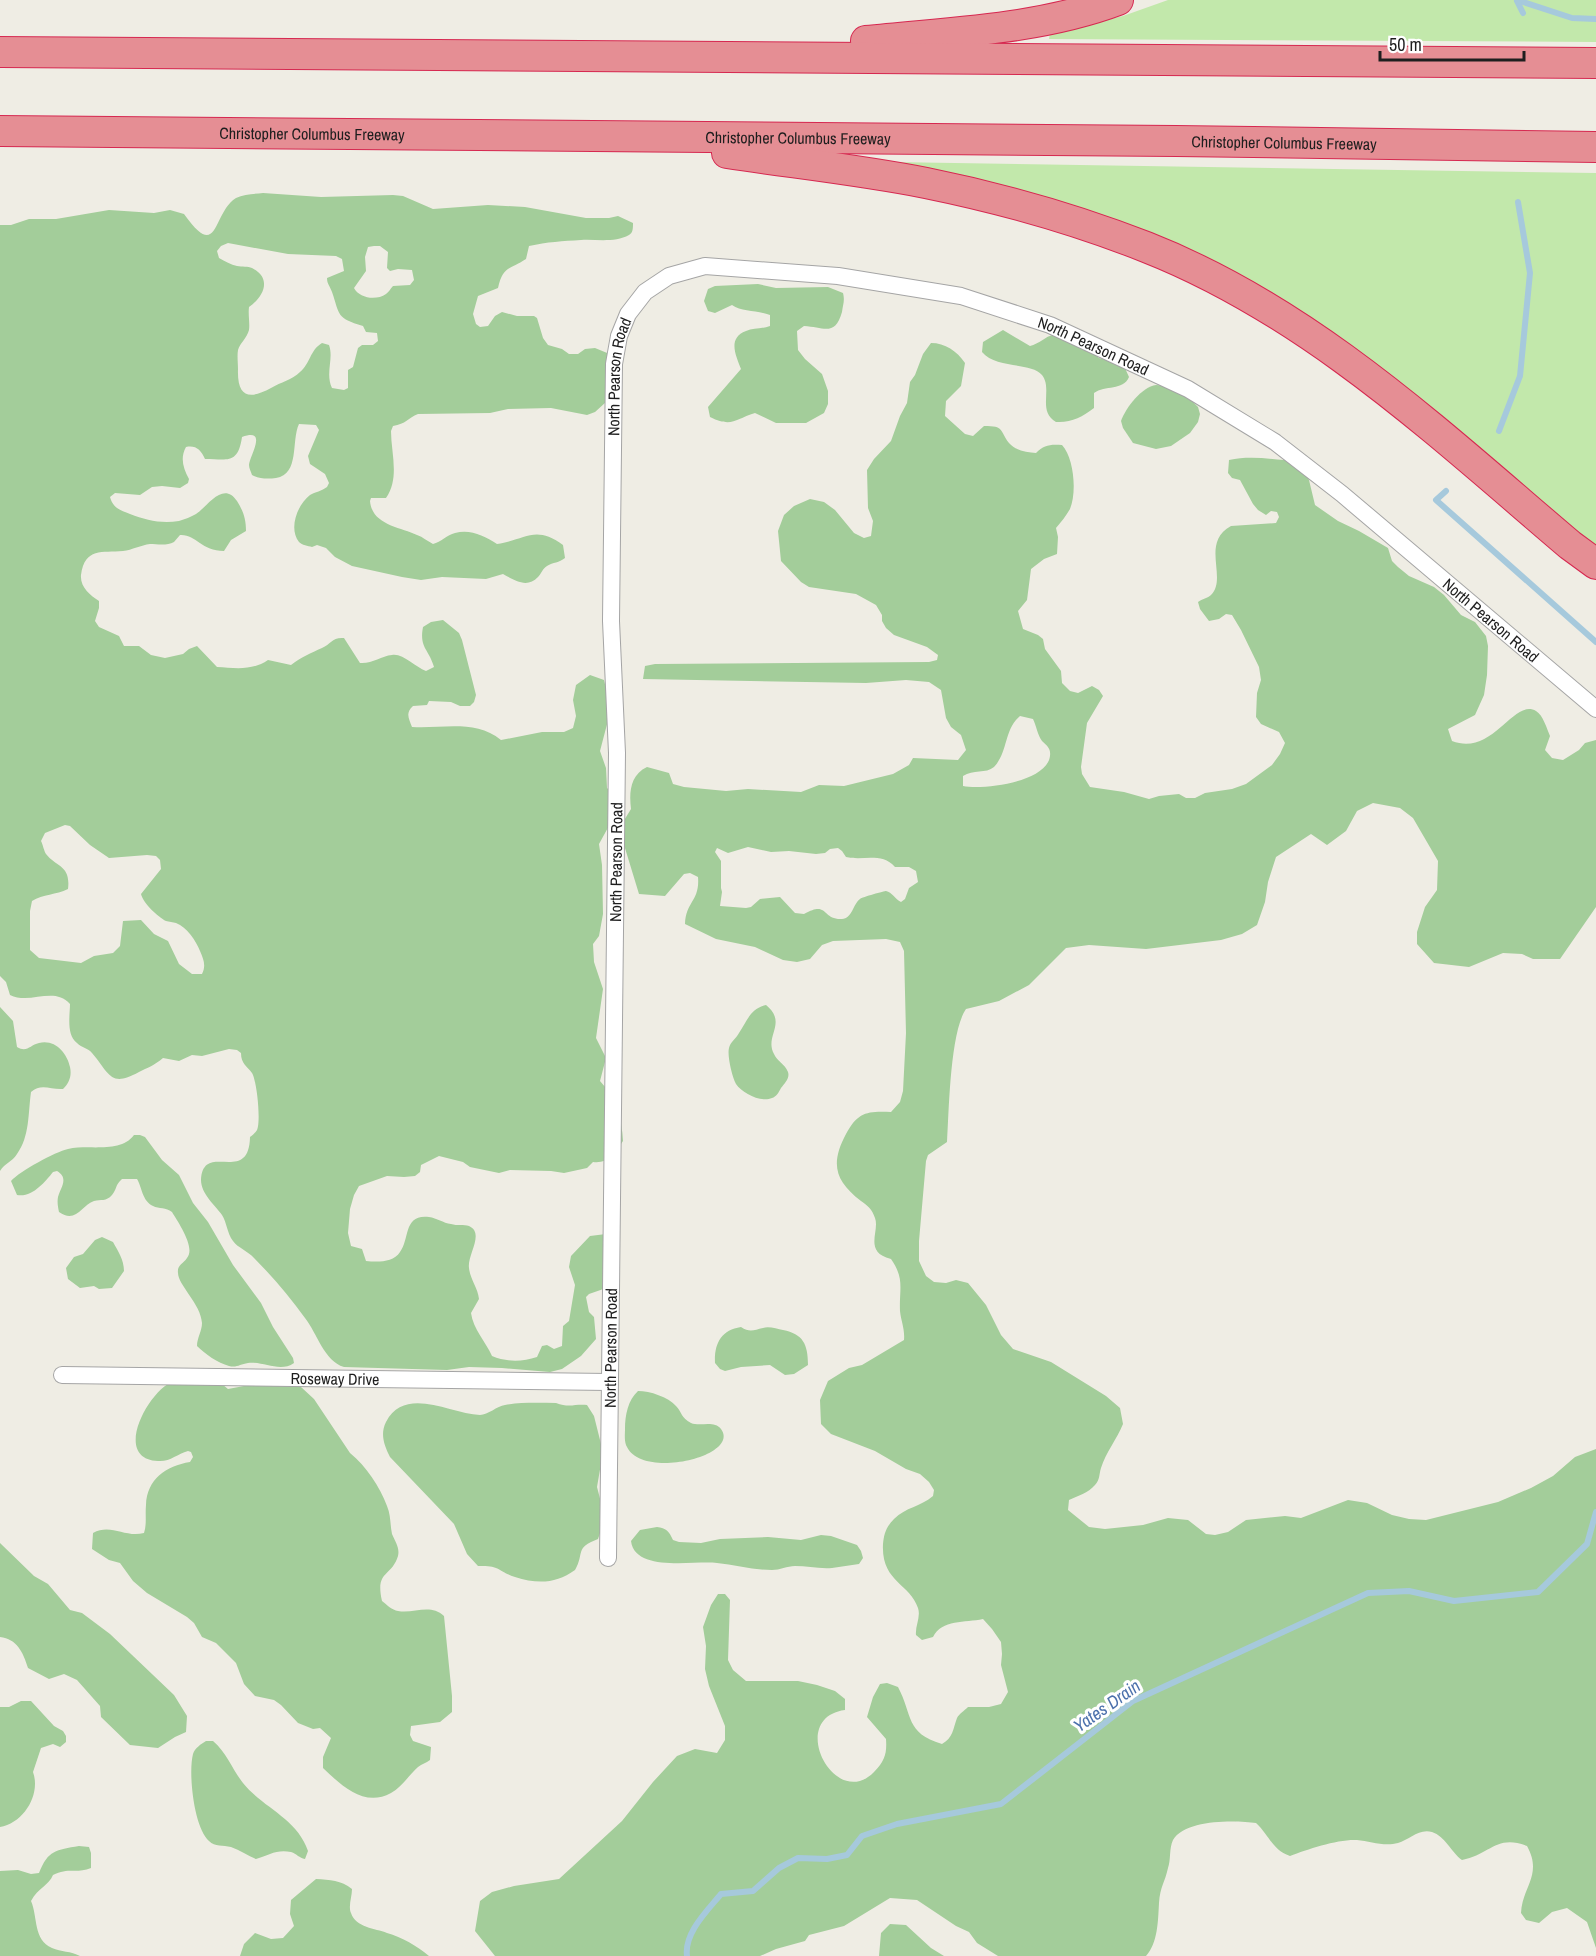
<svg xmlns="http://www.w3.org/2000/svg" width="1596" height="1956" font-family="'Archivo Narrow',sans-serif">
  <rect width="100%" height="100%" fill="#efede4"/>
  <!-- grass -->
  <g fill="#c2e8ab">
    <polygon points="1168,0 1596,0 1596,42 1049,39 1050,33 1123,16"/>
    <polygon points="891,162 1596,173 1596,551 1318,327"/>
  </g>
  <!-- forest -->
  <g fill="#a3cd9a" fill-rule="evenodd">
    <path d="M263,193L321,197L393,195L403,196L433,209L488,205L525,207L586,218H609L618,216L633,223C633,228 633,233 629,235C615,243 596,239 581,240C563,241 547,242 529,246L526,259C509,270 503,266 498,288L478,296L473,314L476,324L480,327L488,326L495,316L502,312L517,316H534L537,318L543,338L548,345L562,349L569,354H578L585,349L595,348L612,355L616,393L595,412L587,415L551,408L508,409L490,413L418,414C408,418 406,424 393,426L391,431C391,453 400,478 386,498H371L370,501C372,525 400,527 417,535C423,537 427,541 433,544C441,542 447,535 455,533C471,529 484,536 497,544C525,540 535,524 563,545L565,558C559,563 553,562 547,566C542,569 542,573 538,577C527,589 514,580 503,574L486,579L442,577L421,580L402,577L352,566L335,557L326,548L317,545L312,547C308,546 302,545 299,542C288,528 298,504 310,495C315,492 322,491 327,487L329,483L325,474L310,464L308,456L319,430L316,425L299,424C291,441 300,474 276,478C268,479 259,479 252,475C251,472 249,468 249,465C249,457 269,427 242,437C238,465 227,459 205,459C201,450 196,445 186,447C180,458 183,468 189,479L188,483L180,488L162,486L152,487L140,495L115,493L110,497C113,508 120,510 130,514C146,520 161,524 179,521C185,519 191,517 196,514C207,507 223,480 237,501C243,511 246,518 246,531L231,540L224,551C201,551 196,534 180,535C178,537 176,540 174,542C167,546 157,544 150,544C141,545 132,550 123,551C102,553 85,547 81,575C80,587 90,595 99,601V608L95,621L99,627L119,636L124,646H139L151,655L165,658L183,654L189,649L197,646L217,667C235,668 252,671 268,660L291,665C301,657 311,653 322,648C331,644 332,637 344,638L360,663C372,664 381,656 392,655C403,653 415,667 426,671L434,667C429,649 419,648 423,627L431,622L443,620L459,633L462,640L476,695L474,702L470,706H460L451,702L429,701L427,705L413,706C405,713 409,719 412,727C442,729 475,719 501,740L542,732H564L573,728L576,716L573,700L576,685L590,675L604,680L611,709L600,751L606,768L607,788L612,793L610,824L599,844L602,865L603,914L599,936L593,944L594,962L603,989L596,1038L606,1058L600,1081C616,1098 622,1119 623,1141C615,1153 608,1164 593,1162L587,1168L564,1173L551,1171L510,1170L499,1173L470,1167L463,1162L439,1156L421,1165L420,1172L415,1176L404,1177L387,1176L359,1186L354,1195L350,1209L348,1233L351,1246L362,1249L366,1261C377,1262 393,1263 400,1252C410,1239 403,1214 429,1217C437,1218 443,1223 451,1224C457,1226 464,1224 469,1226C485,1233 467,1255 469,1268C470,1279 478,1288 479,1299L471,1313C473,1329 486,1342 492,1356C506,1362 522,1362 537,1357L542,1346L547,1345L554,1349L562,1346L563,1326L569,1321L575,1285L569,1267L571,1256L590,1236L606,1234L612,1286L589,1294L586,1297L589,1312L594,1317L596,1339L581,1356L562,1369L550,1372L502,1368L469,1367L447,1370L344,1367C324,1361 317,1333 305,1318C290,1297 272,1276 254,1258C248,1251 238,1248 233,1241C227,1233 227,1223 222,1215C215,1205 201,1194 201,1180C203,1140 249,1186 250,1137C252,1136 256,1132 257,1130C261,1122 257,1081 252,1073C247,1066 241,1064 241,1053L237,1050L229,1049L202,1056L192,1055L179,1061L163,1058C155,1065 147,1068 139,1072C110,1088 110,1074 92,1053C88,1048 82,1048 77,1043C66,1035 70,1015 70,1004C54,986 30,1005 10,995L6,982L0,976V225H11L29,219H56L109,210L154,213L170,210L184,214C219,263 212,213 236,198C244,194 255,194 263,193ZM228,243L288,254L336,256L342,259L344,271L327,278C327,284 330,286 332,292C340,315 336,318 363,326L366,332L377,333L378,341L373,345H362L358,348L353,367L348,370V388L344,390L332,388C325,373 334,359 329,345L322,343C310,350 310,364 300,372C292,380 281,382 271,388C249,400 237,397 238,369C238,363 237,356 238,350C240,343 247,338 249,330C250,323 248,315 249,307C263,297 273,279 252,268C248,266 242,267 237,266C231,265 225,261 219,258L217,251L221,246ZM374,246H380L388,252L387,268L390,271L398,269L412,270L414,280L410,285L393,286C390,289 389,292 386,294C376,301 359,298 354,288L366,271L365,257L368,247ZM65,825L70,826L90,845L109,858L147,855L156,856L160,860L161,869L141,894C143,903 158,917 166,921C169,922 173,922 176,923C187,927 196,941 200,951C204,960 206,966 202,974H192L179,964L168,941L154,934L141,920L123,921L120,946L113,953L94,956L81,963L39,958L30,950V911L32,901C43,894 56,895 68,889C71,865 56,867 46,854C44,851 43,845 41,841L45,833Z"/>
    <path d="M758,284L776,288L828,287L843,293C845,301 843,304 842,312C835,337 824,327 804,326L797,331L798,350L805,359L822,374L828,391V404L824,413L806,423H776L755,413C735,419 732,428 710,417L708,407L741,369C736,356 727,338 746,331C753,328 762,329 770,326V315C757,310 742,312 732,305L715,313L708,311L704,301L708,289L715,286Z"/>
    <path d="M1003,330L1030,346C1039,344 1046,336 1053,335C1066,333 1083,347 1094,353L1099,358L1124,366L1129,377C1123,391 1105,385 1094,393V408C1082,417 1071,423 1056,422C1037,411 1053,389 1042,375C1031,362 996,369 982,352L983,342Z"/>
    <path d="M931,343C945,343 957,351 965,363L961,386L946,401L945,416L965,434L973,436L984,426C1005,426 999,430 1009,443C1016,451 1027,452 1036,453C1044,445 1050,444 1062,445C1074,458 1077,492 1070,509C1066,516 1061,522 1056,528L1058,537L1057,554L1044,559L1031,569L1027,600L1018,611L1023,629L1038,635L1043,639L1045,649L1061,671L1062,683L1070,691L1078,693L1092,686L1099,690L1103,696L1087,723L1081,767L1082,774L1090,787L1124,792L1149,799L1159,796L1179,794L1186,798H1195L1205,793L1232,789L1246,784L1272,765L1280,754L1285,743L1279,732L1261,724L1256,717L1257,693L1261,680L1259,667L1241,630L1232,615L1226,614L1219,619L1209,621L1200,609L1198,602C1202,599 1208,598 1211,595C1228,578 1200,543 1231,526L1276,523L1279,517L1277,512L1271,511L1266,515L1258,510L1253,504L1240,480L1232,478L1228,473L1229,460C1252,455 1275,460 1299,461L1309,480L1315,505L1338,521L1359,531L1388,548L1392,561L1398,567L1409,576L1434,587L1444,595L1461,615L1475,622L1486,636L1488,646L1487,675L1484,695L1475,715L1448,729L1452,741C1493,757 1513,698 1536,711C1543,715 1547,729 1550,736L1545,750L1552,758L1563,760L1579,750L1585,743L1596,740V907L1560,959H1533L1522,954L1503,953L1469,967L1434,963L1417,944V932L1425,907L1437,890L1438,861L1413,818L1400,808L1373,803L1357,811L1346,831L1327,845L1311,834L1276,857L1268,882L1265,902L1257,925L1242,934L1221,940L1146,949L1089,945L1066,948L1029,985L999,1001L966,1009C950,1032 949,1111 947,1142L928,1155L926,1161L919,1241V1261L926,1276L934,1282L946,1283L956,1280L968,1283L986,1305L1001,1335L1013,1349L1051,1362L1106,1396L1120,1408L1123,1424C1117,1439 1106,1452 1101,1468C1099,1474 1100,1480 1095,1485C1088,1493 1078,1496 1069,1500L1068,1510L1089,1527L1105,1529L1143,1525L1168,1518L1188,1520L1206,1534L1215,1535L1228,1532L1246,1520L1285,1516L1301,1518L1348,1500L1367,1503L1392,1515L1409,1519L1426,1520L1498,1502L1531,1488L1553,1476L1575,1457L1596,1449V1948L1587,1922L1567,1908L1552,1912L1539,1923L1526,1920L1521,1913C1522,1887 1543,1875 1527,1846C1496,1834 1490,1855 1462,1860C1451,1852 1445,1836 1432,1832C1419,1828 1409,1840 1398,1843C1384,1847 1370,1841 1357,1840C1338,1839 1308,1849 1290,1856C1272,1850 1270,1836 1256,1823C1236,1820 1185,1819 1173,1840C1169,1848 1171,1860 1168,1868C1165,1882 1160,1887 1159,1903C1158,1921 1158,1943 1146,1956H998L977,1943L969,1932L956,1926L917,1900L890,1898L844,1926L809,1935L805,1941L776,1949L760,1956H495L475,1931L480,1901L492,1892L514,1886L559,1879L622,1821L653,1782L677,1756L695,1749L717,1753L725,1740V1726L709,1686L705,1669L706,1646L703,1627L711,1605L718,1594H725L730,1600L728,1660L733,1670L746,1681H798L817,1685L835,1691L845,1699V1710C786,1718 835,1812 874,1772C885,1761 887,1753 886,1739L867,1717L873,1697L880,1684L887,1683L898,1687C913,1715 905,1733 942,1744C953,1738 953,1729 957,1718C959,1714 964,1711 968,1707H989L1001,1704L1008,1692L1001,1665L1002,1654L1001,1642L992,1629L983,1619C965,1623 942,1619 933,1637L922,1640L916,1635C915,1626 921,1617 918,1608C910,1583 881,1582 883,1544C884,1534 886,1527 894,1519C906,1507 920,1507 933,1496L934,1490L929,1482L920,1474L906,1469L875,1451L831,1434L821,1424L820,1400L828,1381L849,1368L862,1365L904,1340C905,1329 901,1321 900,1311C899,1289 905,1279 891,1259C863,1252 880,1231 875,1218C872,1209 868,1206 861,1201C835,1181 830,1164 846,1134C858,1112 867,1111 891,1112L900,1102L903,1091L906,1033L904,951L900,942L886,939L833,941L822,945L810,959L797,962L783,960L755,947L716,939L685,924C686,901 700,901 698,877L690,873L684,874L665,896L639,894L621,835L623,822L631,809C629,793 630,775 647,767L669,773L673,784L684,787L726,791L748,789L801,792L819,785L844,786L893,774L909,765L913,758L958,760L966,750L961,735L951,727L946,718L941,690L929,682L906,680L866,683L643,679L645,666L655,664L929,662L937,660L938,655L927,647L894,635L886,628L882,621V615L876,605L856,594L809,587L801,582L781,561L778,531L784,515L794,506L810,499L824,502L835,510L854,533L864,538L871,536L873,521L868,508L867,470L874,459L891,441L900,416L907,403L910,382L915,375L923,354ZM1020,716L1033,719C1036,725 1038,736 1042,741C1047,746 1051,748 1050,756C1047,782 984,790 963,786V776C973,769 986,774 994,767C1008,753 1004,729 1020,716ZM748,847L771,852L789,851L816,854L825,853L830,849L838,848L842,851L846,857C863,861 882,852 895,867H909L916,871L918,882L909,888L905,899L901,902C895,899 892,892 886,891C885,891 862,897 860,899C853,904 852,919 842,919C821,920 829,900 804,914L795,913L780,897L760,899L751,907L746,908L720,906L722,892L721,888V861L715,852L717,848L728,853Z"/>
    <path d="M1156,385L1167,386L1192,401L1198,407L1200,414L1198,422L1190,433L1171,446L1156,449L1133,443L1123,428L1121,421C1126,407 1142,387 1156,385Z"/>
    <path d="M766,1005C788,1023 764,1036 774,1054C777,1061 785,1064 788,1072C790,1078 785,1083 781,1088C779,1092 776,1097 772,1098C761,1103 742,1093 736,1084C732,1077 727,1055 729,1048C730,1042 736,1039 739,1033C747,1021 750,1009 766,1005Z"/>
    <path d="M0,1007L13,1021L17,1047C27,1053 30,1045 39,1043C55,1039 67,1053 70,1067C72,1076 69,1083 63,1089C51,1090 41,1083 31,1092C28,1113 30,1136 17,1154C12,1162 5,1163 0,1171Z"/>
    <path d="M134,1135H140L145,1137L162,1160L179,1175L193,1203L208,1222L233,1265L261,1303L273,1327L293,1358L294,1363C280,1373 263,1361 248,1363C240,1364 237,1368 229,1366C218,1363 205,1354 197,1346C197,1338 202,1331 202,1323C201,1304 178,1285 178,1273C177,1265 183,1264 187,1258C196,1248 178,1222 172,1212C166,1207 159,1209 153,1206C142,1201 142,1187 137,1179H122C115,1185 117,1189 112,1195C106,1202 101,1199 94,1201C82,1205 76,1224 59,1212C58,1207 57,1202 58,1197C61,1187 69,1178 57,1171L53,1172C45,1182 32,1198 17,1195L11,1181C20,1171 55,1152 68,1149C89,1144 120,1154 134,1135Z"/>
    <path d="M102,1237L113,1242C118,1251 124,1260 124,1271L112,1288L99,1289L94,1286L80,1288L68,1279L66,1268L74,1257L83,1254L95,1240Z"/>
    <path d="M741,1327C750,1333 754,1330 763,1328C769,1326 777,1329 783,1330C803,1334 808,1344 808,1365L794,1374L785,1375L770,1365L741,1367L725,1371L720,1369L715,1363C714,1344 721,1330 741,1327Z"/>
    <path d="M212,1376L228,1389L244,1386L249,1383H294L301,1387L314,1399L350,1453C366,1466 380,1487 387,1506C391,1515 390,1525 392,1534C395,1541 400,1548 398,1556C391,1578 375,1570 382,1601C387,1605 392,1610 398,1611C414,1614 430,1603 444,1616L452,1696V1712L440,1722L411,1726L410,1735L413,1741L431,1747L430,1760C426,1763 422,1764 418,1767C409,1775 402,1787 391,1793C364,1808 341,1785 323,1768V1757L331,1738L320,1728L313,1729L298,1723L281,1705L274,1700L255,1696L244,1684L236,1663L216,1643L202,1637L194,1623L187,1617L147,1593L133,1581L120,1563L109,1560L92,1549L93,1533C111,1523 125,1538 144,1533C147,1524 145,1515 146,1505C147,1479 166,1466 190,1462L193,1457L191,1452L188,1451C177,1454 170,1462 158,1461C111,1459 149,1389 174,1381C185,1377 200,1377 212,1376Z"/>
    <path d="M638,1391C650,1391 668,1397 676,1406C682,1412 681,1418 691,1423C700,1427 714,1420 721,1429C741,1456 643,1480 627,1447C624,1442 625,1434 625,1429C625,1415 628,1400 638,1391Z"/>
    <path d="M556,1403C569,1408 574,1404 587,1405L594,1416L603,1452L597,1487L605,1518L598,1539C574,1548 585,1553 575,1570C556,1584 537,1584 515,1577C497,1571 501,1565 478,1566L467,1554L454,1524L390,1457C384,1445 380,1434 386,1422C405,1385 451,1414 480,1415C488,1415 497,1406 505,1405C521,1402 540,1403 556,1403Z"/>
    <path d="M657,1527C666,1528 669,1531 673,1540L679,1542L701,1543L720,1539L768,1537L801,1540L821,1535L831,1536L857,1545L861,1551L863,1558L859,1564C850,1565 841,1567 832,1568C819,1569 807,1566 795,1566C787,1566 780,1570 772,1570C753,1570 735,1565 717,1563C695,1560 635,1573 631,1541L640,1530Z"/>
    <path d="M0,1543L34,1576L48,1584L70,1610L82,1613L110,1634L174,1695L187,1716L186,1732L175,1737L158,1748L130,1745L101,1717L100,1706L77,1680L64,1674L49,1679L28,1668C23,1652 17,1639 0,1637Z"/>
    <path d="M21,1701H31L54,1726L63,1731L66,1736V1742L60,1747L53,1744L41,1748L33,1772C41,1794 24,1823 0,1827V1707H9Z"/>
    <path d="M206,1741H213C227,1753 232,1769 243,1783C263,1808 297,1818 308,1851L305,1859C299,1858 297,1854 291,1852C277,1849 269,1855 256,1859C248,1856 240,1850 231,1847C223,1845 215,1847 209,1841C194,1828 188,1773 193,1754C195,1748 201,1744 206,1741Z"/>
    <path d="M79,1846L89,1847L91,1853V1868C77,1874 68,1867 53,1875C49,1885 38,1888 31,1901C38,1917 33,1940 52,1948C61,1952 71,1951 80,1956H0V1871L18,1870L31,1874L39,1873C48,1850 56,1850 79,1846Z"/>
    <path d="M316,1879C330,1880 341,1880 352,1889C352,1897 348,1906 351,1913C356,1928 375,1928 387,1933C402,1937 417,1946 429,1956H240L244,1944L255,1933L271,1939L283,1938L294,1926L290,1914L291,1900Z"/>
    <polygon points="890,1924 906,1925 931,1948 944,1956 879,1956 881,1933"/>
  </g>
  <g fill="none" stroke-linecap="round" stroke-linejoin="round">
    <!-- stream -->
    <g stroke="#a6c9dc" stroke-width="6">
      <polyline points="1517,0 1572,18 1596,19"/>
      <polyline points="1517,1 1523,13"/>
      <polyline points="1499,431 1520,376 1530,273 1518,202"/>
      <polyline points="1446,491 1436,500 1596,642"/>
      <path d="M687,1956C684,1933 707,1911 721,1894L753,1891L779,1868L798,1858L827,1859L847,1855L862,1836L897,1824L1001,1804L1133,1701L1368,1593L1409,1591L1454,1601L1538,1592L1587,1544L1596,1512"/>
    </g>
    <defs>
      <g id="street">
        <path id="s1" d="M62,1375L609,1382"/>
        <path id="s2" d="M608,1558L617,753L611,621L614,364L619,336L628,314L645,292L669,276L705,266L838,276L961,296L1050,325L1188,389L1275,442L1342,494L1596,709"/>
      </g>
      <g id="highway">
        <path d="M866,41C950,32 1038,30 1118,0"/>
        <polyline points="0,52 1596,63"/>
        <path id="s3" d="M0,131L1176,141L1596,147"/>
        <path d="M727,153C793,163 860,170 926,183C1000,198 1075,219 1146,247C1309,311 1438,433 1570,545L1596,564"/>
      </g>
    </defs>
    <!-- street casing -->
    <use href="#street" stroke="#a5a5a5" stroke-width="18"/>
    <!-- highway casing -->
    <use href="#highway" stroke="#d62850" stroke-width="32"/>
    <!-- street -->
    <use href="#street" stroke="#fff" stroke-width="16"/>
    <!-- highway -->
    <use href="#highway" stroke="#e58e94" stroke-width="30"/>
  </g>
  <g text-anchor="middle" stroke-width="6" stroke-linejoin="round" paint-order="stroke">
    <!-- street labels -->
    <g font-size="16" fill="#1e1e1e" stroke="#fff">
      <text dy="6" stroke="none"><textPath href="#s3" startOffset="312">Christopher Columbus Freeway</textPath></text>
      <text dy="6" stroke="none"><textPath href="#s3" startOffset="798">Christopher Columbus Freeway</textPath></text>
      <text dy="6" stroke="none"><textPath href="#s3" startOffset="1284">Christopher Columbus Freeway</textPath></text>
      <text dy="6" stroke="none"><textPath href="#s2" startOffset="1740">North Pearson Road</textPath></text>
      <text dy="6" stroke="none"><textPath href="#s2" startOffset="1182">North Pearson Road</textPath></text>
      <text dy="6" stroke="none"><textPath href="#s2" startOffset="2226">North Pearson Road</textPath></text>
      <text dy="6" stroke="none"><textPath href="#s2" startOffset="696">North Pearson Road</textPath></text>
      <text dy="6" stroke="none"><textPath href="#s2" startOffset="210">North Pearson Road</textPath></text>
      <text dy="6" stroke="none"><textPath href="#s1" startOffset="273">Roseway Drive</textPath></text>
    </g>
    <!-- water labels -->
    <g font-size="18" font-style="italic" fill="#4c71ac" stroke="#fff">
      <text transform="translate(1107 1706) rotate(-35)" y="6">Yates Drain</text>
    </g>
  </g>
  <!-- scale -->
  <path d="M1380 51v9h144v-9" fill="none" stroke="#1e1e1e" stroke-width="3"/>
  <text x="1389" y="51" font-size="18" fill="#1e1e1e" stroke="#ffffff" stroke-width="4.5" paint-order="stroke">50 m</text>
</svg>
